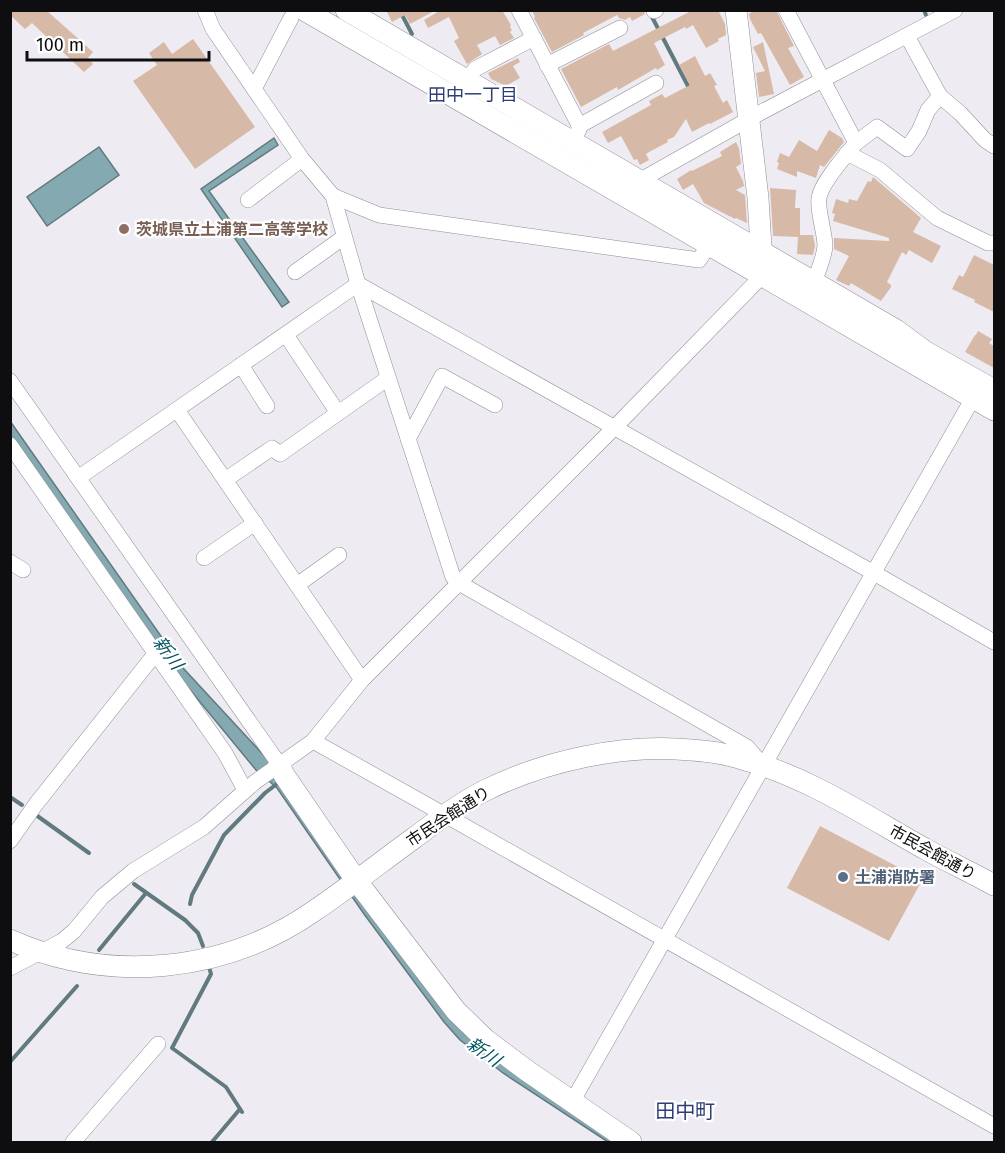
<svg xmlns="http://www.w3.org/2000/svg" width="1005" height="1153" font-family="'Fira Sans','Noto Sans JP',sans-serif">
  <rect width="100%" height="100%" fill="#eeecf2"/>
  <!-- water -->
  <g fill="#84a9b0" stroke="#617a80" stroke-width="1.5">
    <polygon points="274,138 278,145 209,191 289,302 282,307 201,189"/>
    <polygon points="99,147 119,175 47,226 27,197"/>
    <polygon points="10,421 184,669 270,762 449,1017 465,1034 508,1067 621,1142 608,1142 503,1073 460,1040 444,1022 364,914 277,788 256,770 177,674 11,439"/>
  </g>
  <g fill="none" stroke-linecap="round" stroke-linejoin="round">
    <!-- stream -->
    <g stroke="#617a80" stroke-width="4">
      <polyline points="924,10 926,15"/>
      <polyline points="401,13 412,34"/>
      <polyline points="651,15 689,88"/>
      <polyline points="10,797 22,805"/>
      <polyline points="36,815 89,853"/>
      <polyline points="134,884 185,920"/>
      <polyline points="190,904 192,895 224,835 265,793 278,783"/>
      <polyline points="185,920 198,933 203,946"/>
      <polyline points="99,950 146,893"/>
      <polyline points="209,967 211,974 172,1048 226,1087 242,1112"/>
      <polyline points="10,1062 77,986"/>
      <polyline points="212,1142 240,1109"/>
    </g>
  </g>
  <!-- building -->
  <g fill="#d6baa7">
    <polygon points="10,10 46,10 93,52 88,58 93,64 84,72 32,23 25,29 10,15"/>
    <polygon points="386,10 436,10 410,24 405,15 392,22"/>
    <polygon points="441,10 502,10 511,25 510,27 512,30 510,32 514,38 500,45 495,36 477,45 482,54 467,64 454,41 459,38 449,17 428,28 424,20"/>
    <polygon points="532,10 644,10 645,14 632,21 630,17 625,20 619,18 617,15 583,33 584,35 552,52 534,18 535,17"/>
    <polygon points="693,10 718,10 725,24 726,35 718,39 719,41 706,48 693,25 686,29 685,27 654,43 665,65 657,70 656,68 618,90 617,87 581,107 561,69 609,44 613,51"/>
    <polygon points="755,10 776,10 794,46 788,48 804,77 790,85 761,33 758,34 750,19 749,14"/>
    <polygon points="193,39 255,127 195,169 133,81 157,65 149,53 164,42 172,54"/>
    <polygon points="763,42 774,94 759,97 756,73 765,71 753,47"/>
    <polygon points="695,56 705,76 710,73 717,85 714,86 723,103 727,100 733,112 710,124 709,123 692,132 686,119 674,137 667,140 668,142 649,152 646,154 649,160 640,165 637,159 634,160 621,136 608,143 602,132 651,105 649,101 662,94 665,98 690,85 679,65"/>
    <polygon points="518,58 520,62 513,66 520,78 506,86 491,79 488,73"/>
    <polygon points="829,130 842,138 844,142 824,167 820,165 816,178 797,171 797,177 777,169 779,163 777,162 780,153 789,157 799,140 817,151"/>
    <polygon points="736,142 739,148 741,164 736,167 743,181 744,186 736,190 745,195 747,223 736,218 735,219 704,203 693,184 683,190 677,179 691,170 692,171 722,156 720,152"/>
    <polygon points="873,177 921,218 913,232 941,246 932,263 909,250 906,255 902,252 887,282 891,285 891,287 881,301 851,283 849,286 836,280 849,256 834,249 834,238 889,241 889,238 833,221 835,214 832,213 836,199 848,203 849,199 857,201 868,181 871,182"/>
    <polygon points="770,188 796,190 795,208 800,208 800,235 813,235 815,246 813,255 797,254 798,237 773,236"/>
    <polygon points="974,255 994,265 994,312 974,302 975,300 952,289 959,275 963,277"/>
    <polygon points="978,331 992,339 989,343 994,346 994,368 965,352 975,335 976,335"/>
    <polygon points="820,826 898,867 896,871 920,884 889,941 787,888"/>
  </g>
  <g fill="none" stroke-linecap="round" stroke-linejoin="round">
    <defs>
      <g id="street">
        <polyline points="205,10 213,29 302,159 333,196 379,215 699,260 709,245"/>
        <polyline points="519,10 580,127 573,143"/>
        <path d="M786,10L856,143C846,155 821,183 819,198C817,210 825,233 825,246C824,258 818,271 814,282"/>
        <polyline points="654,11 656,10"/>
        <polyline points="907,36 940,96 960,113 985,140 994,146"/>
        <polyline points="547,65 620,28"/>
        <polyline points="466,81 475,69 534,38"/>
        <polyline points="254,89 291,18"/>
        <polyline points="579,126 656,83"/>
        <polyline points="856,143 877,127 907,149 919,131 928,110 940,96"/>
        <polyline points="847,153 880,170 937,218 988,243 994,243"/>
        <polyline points="639,181 758,114 955,10"/>
        <polyline points="333,196 358,284 453,577 459,583 747,747 762,764"/>
        <polyline points="248,200 302,159"/>
        <polyline points="295,272 344,237"/>
        <polyline points="286,335 338,413"/>
        <polyline points="241,365 267,406"/>
        <polyline points="10,381 279,764"/>
        <polyline points="177,410 362,680"/>
        <polyline points="408,439 442,376 495,405"/>
        <polyline points="10,445 225,753 245,790"/>
        <polyline points="78,478 358,284 874,573 994,642"/>
        <polyline points="225,480 272,448 280,454 388,378"/>
        <polyline points="204,558 255,523"/>
        <polyline points="10,562 23,570"/>
        <polyline points="297,585 339,555"/>
        <polyline points="313,741 445,815 994,1126"/>
        <polyline points="10,841 36,804 155,654"/>
        <polyline points="10,968 62,941 74,931 102,897 133,871 204,827 255,782 313,741 362,680 614,428 762,276"/>
        <polyline points="572,1102 977,391"/>
        <polyline points="73,1142 158,1044"/>
      </g>
      <g id="secondary">
        <polyline points="304,10 994,410"/>
        <polyline points="346,10 896,330 926,352 994,390"/>
        <polyline points="736,10 758,198 762,263"/>
        <polyline points="279,764 284,775 356,880 456,1011 486,1040 526,1070 631,1142"/>
        <path d="M10,940C109,984 225,973 314,911C348,888 381,862 414,838C437,821 460,803 486,790C545,761 625,743 691,750C706,751 723,753 739,758C807,776 866,816 927,850C949,862 972,873 994,885"/>
      </g>
    </defs>
    <!-- street casing -->
    <use href="#street" stroke="#908e94" stroke-width="16"/>
    <!-- secondary casing -->
    <use href="#secondary" stroke="#908e94" stroke-width="22"/>
    <!-- street -->
    <use href="#street" stroke="#fff" stroke-width="15"/>
    <!-- secondary -->
    <use href="#secondary" stroke="#fff" stroke-width="21"/>
  </g>
  <!-- markers -->
  <circle fill="#8d6e63" stroke="#fff" stroke-width="2" cx="124" cy="229" r="6"/>
  <circle fill="#5c6f8a" stroke="#fff" stroke-width="2" cx="843" cy="877" r="6"/>
  <g text-anchor="middle" stroke-width="4.5" stroke-linejoin="round" paint-order="stroke">
    <!-- education labels -->
    <g font-size="16" font-weight="bold" fill="#785e54" stroke="#fff" text-anchor="start">
      <text x="136" y="235">茨城県立土浦第二高等学校</text>
    </g>
    <!-- street labels -->
    <g font-size="16" fill="#0e0e10" stroke="#fff">
      <text transform="translate(448 816) rotate(-33)" y="6">市民会館通り</text>
      <text transform="translate(933 852) rotate(29)" y="6">市民会館通り</text>
    </g>
    <!-- service labels -->
    <g font-size="16" font-weight="bold" fill="#4e5e75" stroke="#fff" text-anchor="start">
      <text x="855" y="883">土浦消防署</text>
    </g>
    <!-- neighbourhood labels -->
    <g font-size="18" fill="#2f3e78" stroke="#fff">
      <text x="473" y="101">田中一丁目</text>
    </g>
    <!-- water labels -->
    <g font-size="18" font-style="italic" fill="#035662" stroke="#fff">
      <text transform="translate(168 653) rotate(54)" y="6">新川</text>
      <text transform="translate(484 1052) rotate(35)" y="6">新川</text>
    </g>
    <!-- quarter labels -->
    <g font-size="20" fill="#2f3e78" stroke="#fff">
      <text x="685" y="1118">田中町</text>
    </g>
  </g>
  <!-- border -->
  <rect width="1005" height="1153" fill="none" stroke="#0e0e10" stroke-width="24"/>
  <!-- scale -->
  <path d="M27 51v9h182v-9" fill="none" stroke="#0e0e10" stroke-width="3"/>
  <text x="36" y="51" font-size="18" fill="#0e0e10" stroke="#ffffff" stroke-width="4.5" paint-order="stroke">100 m</text>
</svg>
